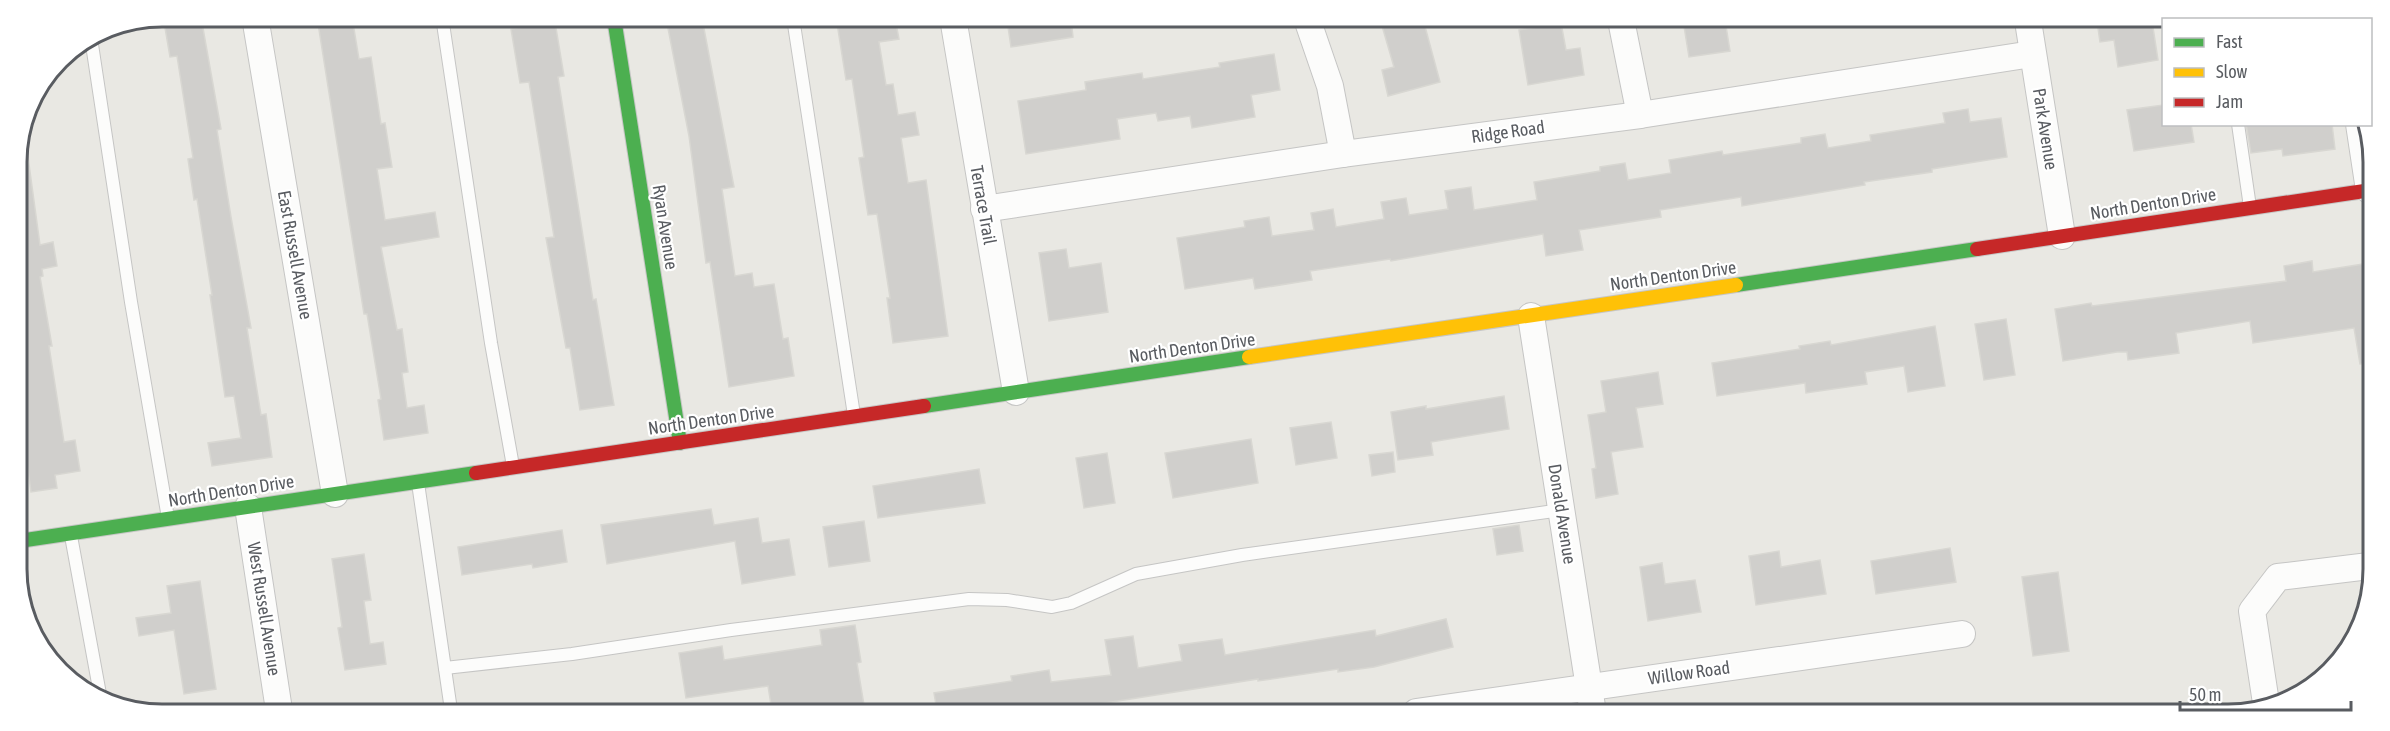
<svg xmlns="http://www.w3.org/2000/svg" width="2390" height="731" font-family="'Asap Condensed',sans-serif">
  <rect width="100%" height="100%" fill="#e9e8e3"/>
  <!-- building -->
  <g fill="#d0cfcc" stroke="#d8d7d2" stroke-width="1.5">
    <polygon points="163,16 201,17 221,129 217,130 231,217 251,328 247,328 261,415 266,414 272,457 212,466 208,443 241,438 234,396 225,397 210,295 212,295 197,199 194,200 188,159 193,158 177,56 170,57"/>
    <polygon points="317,17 352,17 359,59 371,57 381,124 385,123 392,167 377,169 385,220 435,212 439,237 381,247 397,330 402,329 408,372 402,373 407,408 424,405 428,433 384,440 378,400 381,399 367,314 364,314"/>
    <polygon points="666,18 702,18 734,187 722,189 735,276 752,273 754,287 774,284 783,339 788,338 794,376 729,387 710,262 706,263 689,136"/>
    <polygon points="868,18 895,18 899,39 879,42 886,85 893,84 898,115 915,112 919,135 901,138 908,183 926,180 948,336 893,343 887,298 890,298 877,214 868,215 859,158 864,157 852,79 846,80 837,23"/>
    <polygon points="1019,18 1071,19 1073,37 1011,47 1007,20"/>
    <polygon points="1380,19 1423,19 1440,82 1388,96 1382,70 1394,67"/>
    <polygon points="1683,20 1725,20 1730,51 1689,57"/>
    <polygon points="2097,21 2152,21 2158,60 2118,67 2114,40 2100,42"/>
    <polygon points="555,22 564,76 558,77 593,300 596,299 614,405 580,410 570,348 566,348 546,238 554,237 529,82 520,83 511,29"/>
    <polygon points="1561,23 1566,50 1580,48 1584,75 1528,85 1519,30"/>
    <polygon points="1274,54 1280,90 1251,95 1255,117 1192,128 1190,116 1158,121 1156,113 1117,119 1120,139 1026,154 1018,101 1086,90 1085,82 1142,73 1143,79 1220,67 1219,63"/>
    <polygon points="2163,105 2163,124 2191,124 2194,142 2134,151 2127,110"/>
    <polygon points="1968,109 1970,122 2001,118 2007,157 1932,169 1932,172 1864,182 1865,185 1742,206 1741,197 1660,210 1661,217 1579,230 1583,250 1546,256 1543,234 1391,261 1390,259 1310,271 1312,280 1255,289 1253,278 1185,289 1177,238 1245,227 1244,221 1269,217 1272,236 1314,230 1311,213 1333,209 1336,227 1384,219 1381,202 1406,198 1409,215 1448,209 1445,191 1471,187 1474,210 1537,200 1534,182 1600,171 1600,167 1625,163 1628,180 1671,173 1669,160 1722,151 1723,155 1801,143 1801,138 1825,134 1828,148 1871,141 1870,135 1945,123 1943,113"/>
    <polygon points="2246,124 2332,124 2335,149 2283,156 2282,149 2251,153"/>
    <polygon points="28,157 40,245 53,242 57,266 42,269 43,276 40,277 52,346 49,346 64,442 75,440 80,471 55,475 57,488 31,492 18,396 17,158"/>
    <polygon points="1066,249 1069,268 1101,263 1108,312 1049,321 1039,253"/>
    <polygon points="2312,261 2313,272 2370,263 2370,363 2360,364 2354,328 2253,343 2250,321 2176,333 2179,353 2128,360 2127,352 2117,352 2063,361 2055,309 2091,303 2092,306 2286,281 2284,266"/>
    <polygon points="2006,319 2015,375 1984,380 1975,324"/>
    <polygon points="1935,326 1945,386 1908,392 1904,366 1865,372 1867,384 1806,393 1805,383 1717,396 1712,363 1800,349 1799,346 1830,341 1831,345"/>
    <polygon points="1658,372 1663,404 1636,408 1643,447 1611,452 1618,494 1596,498 1592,469 1596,468 1588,415 1606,412 1601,381"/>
    <polygon points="1504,396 1509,429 1431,442 1433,455 1398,460 1391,412 1426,406 1426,409"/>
    <polygon points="1331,422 1337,458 1296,465 1290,428"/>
    <polygon points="1251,439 1258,483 1173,498 1165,453"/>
    <polygon points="1393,452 1395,472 1372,476 1369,455"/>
    <polygon points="1107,453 1115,503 1084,508 1076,458"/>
    <polygon points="979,469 985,503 878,518 873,486"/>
    <polygon points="711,509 714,525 758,518 762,543 789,539 795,575 742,584 735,541 607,564 601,525"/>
    <polygon points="864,521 870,561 829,567 823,527"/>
    <polygon points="1519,525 1523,551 1497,555 1493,529"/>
    <polygon points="562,530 567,562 533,568 532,564 462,575 458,547"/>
    <polygon points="1950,548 1956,582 1876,594 1871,561"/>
    <polygon points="1779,551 1781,567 1820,560 1826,594 1756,605 1749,556"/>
    <polygon points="364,554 371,600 364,601 370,644 383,642 386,664 345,670 338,628 342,627 332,559"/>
    <polygon points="1662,563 1665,584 1695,580 1701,612 1648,621 1640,567"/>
    <polygon points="2058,572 2069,651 2033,656 2022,577"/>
    <polygon points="200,581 216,689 184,694 174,630 139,636 136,618 171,613 167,586"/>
    <polygon points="1446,619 1453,647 1374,667 1338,672 1338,669 1258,681 1258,679 1048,712 937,711 934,693 1012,681 1011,676 1049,670 1051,682 1111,675 1105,640 1133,636 1138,668 1182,661 1179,645 1222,639 1225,655 1375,630 1376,636"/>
    <polygon points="855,625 861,662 857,663 865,711 772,711 768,686 686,698 679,653 722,646 724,660 822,645 820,630"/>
  </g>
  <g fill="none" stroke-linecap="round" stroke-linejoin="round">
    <defs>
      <g id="lane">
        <polyline points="442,17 491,343 513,466"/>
        <polyline points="793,18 854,415"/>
        <polyline points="91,38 131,302 168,518"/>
        <polyline points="2238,124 2250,207"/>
        <polyline points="418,483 451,710"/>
        <polyline points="71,536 100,694"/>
        <polyline points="445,668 572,654 731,630 969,599 1007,600 1052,607 1071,603 1136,574 1242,555 1561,510"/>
      </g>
      <g id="street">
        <polyline points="255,17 335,494"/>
        <polyline points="953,18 1016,392"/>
        <polyline points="1307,19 1330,86 1343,154"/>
        <polyline points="1621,20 1640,115"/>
        <polyline points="2028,21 2062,236"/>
        <polyline points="2359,124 2369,190"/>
        <polyline points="984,209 1343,154 1640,115 2032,54"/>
        <polyline points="1531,316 1593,713"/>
        <polyline points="248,507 279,710"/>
        <polyline points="2266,703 2252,611 2278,577 2369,566"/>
        <polyline points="1416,712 1962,634"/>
      </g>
      <g id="fast">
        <polyline points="614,18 680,443"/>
        <polyline points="1736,285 1977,249"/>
        <polyline points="924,406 1249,357"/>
        <polyline points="19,541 476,473"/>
      </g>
      <polyline id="slow" points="1249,357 1736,285"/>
      <g id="jam">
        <polyline points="1977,249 2371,190"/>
        <polyline points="476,473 924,406"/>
      </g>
    </defs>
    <!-- lane casing -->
    <use href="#lane" stroke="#c5c5c4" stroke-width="14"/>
    <!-- street casing -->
    <use href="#street" stroke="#c5c5c4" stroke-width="28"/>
    <!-- fast casing -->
    <use href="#fast" stroke="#c6c6c5" stroke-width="16"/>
    <!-- slow casing -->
    <use href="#slow" stroke="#c6c6c5" stroke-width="16"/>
    <!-- jam casing -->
    <use href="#jam" stroke="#c6c6c5" stroke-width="16"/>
    <!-- lane -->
    <use href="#lane" stroke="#fcfcfb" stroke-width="12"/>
    <!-- street -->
    <use href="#street" stroke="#fcfcfb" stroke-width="26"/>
    <!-- fast -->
    <use href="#fast" stroke="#4caf50" stroke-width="14"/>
    <!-- slow -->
    <use href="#slow" stroke="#ffc107" stroke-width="14"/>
    <!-- jam -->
    <use href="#jam" stroke="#c62828" stroke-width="14"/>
  </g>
  <g text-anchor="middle" stroke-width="4.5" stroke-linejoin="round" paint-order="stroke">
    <!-- street labels -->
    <g font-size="18" fill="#595c61" stroke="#fff">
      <text transform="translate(2045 129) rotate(81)" y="6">Park Avenue</text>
      <text transform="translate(1508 132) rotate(-8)" y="6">Ridge Road</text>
      <text transform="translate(2153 204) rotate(-9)" y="6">North Denton Drive</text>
      <text transform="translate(983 205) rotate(80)" y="6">Terrace Trail</text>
      <text transform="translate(665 227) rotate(81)" y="6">Ryan Avenue</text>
      <text transform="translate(295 255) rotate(80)" y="6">East Russell Avenue</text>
      <text transform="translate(1673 276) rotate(-8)" y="6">North Denton Drive</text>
      <text transform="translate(1192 348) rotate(-8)" y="6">North Denton Drive</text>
      <text transform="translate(711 420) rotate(-8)" y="6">North Denton Drive</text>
      <text transform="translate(231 491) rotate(-9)" y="6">North Denton Drive</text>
      <text transform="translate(1562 514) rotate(81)" y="6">Donald Avenue</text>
      <text transform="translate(264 609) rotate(81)" y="6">West Russell Avenue</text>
      <text transform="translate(1689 673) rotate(-8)" y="6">Willow Road</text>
    </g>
  </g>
  <!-- crop -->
  <path d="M0 0H2390V731H0ZM162 27H2228A135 135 0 0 1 2363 162V569A135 135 0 0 1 2228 704H162A135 135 0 0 1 27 569V162A135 135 0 0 1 162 27Z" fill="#fff" fill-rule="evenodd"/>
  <path fill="none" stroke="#595c61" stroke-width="3" d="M162 27H2228A135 135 0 0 1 2363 162V569A135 135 0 0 1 2228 704H162A135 135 0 0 1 27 569V162A135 135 0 0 1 162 27Z"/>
  <!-- legend -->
  <rect x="2162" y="18" width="210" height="108" fill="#ffffff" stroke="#bdbec0" stroke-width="1.5"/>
  <rect x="2174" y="38" width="30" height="9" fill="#4caf50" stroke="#bdbec0" stroke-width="1.5"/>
  <text x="2216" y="48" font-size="18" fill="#595c61">Fast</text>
  <rect x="2174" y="68" width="30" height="9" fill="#ffc107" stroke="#bdbec0" stroke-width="1.5"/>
  <text x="2216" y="78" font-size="18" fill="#595c61">Slow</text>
  <rect x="2174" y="98" width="30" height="9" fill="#c62828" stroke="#bdbec0" stroke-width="1.5"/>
  <text x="2216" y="108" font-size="18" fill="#595c61">Jam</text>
  <!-- scale -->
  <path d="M2180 701v9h171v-9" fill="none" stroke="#595c61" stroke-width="3"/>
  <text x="2189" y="701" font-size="18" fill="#595c61" stroke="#ffffff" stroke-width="4.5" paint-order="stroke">50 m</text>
</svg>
